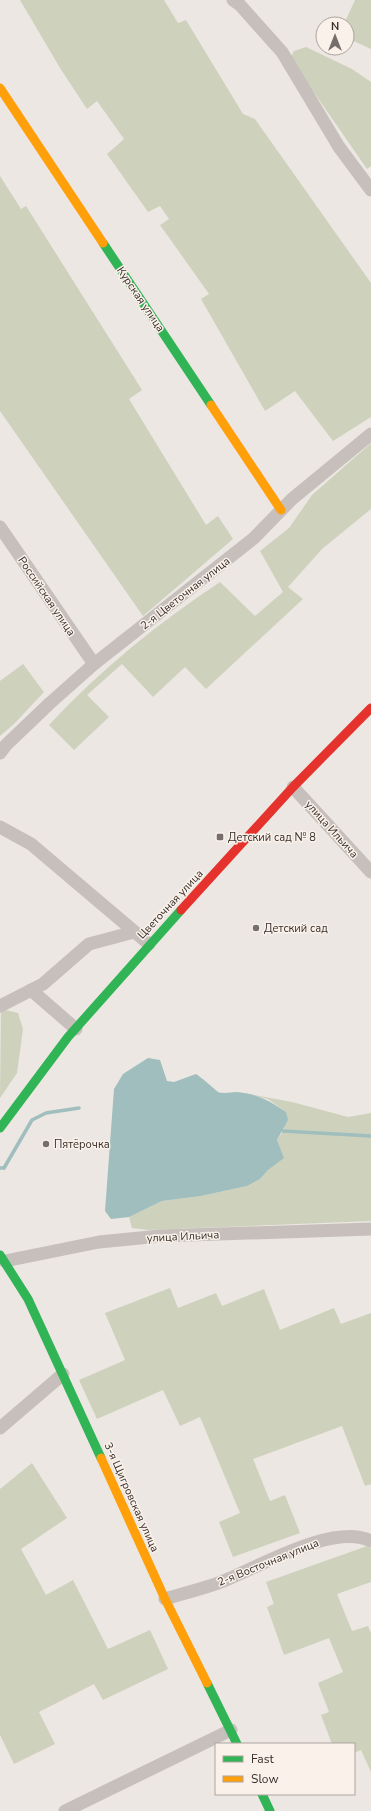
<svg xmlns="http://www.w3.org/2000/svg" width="371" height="1811" font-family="'Nunito Sans',sans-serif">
  <rect width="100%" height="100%" fill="#ece7e2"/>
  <!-- green -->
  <g fill="#ced2bd">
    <polygon points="20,0 164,0 178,23 186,20 243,114 255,119 371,283 371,417 333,441 295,391 265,411 201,299 209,294 160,225 169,219 160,206 148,212 107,154 124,139 97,101 87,109 60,68"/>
    <polygon points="355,0 371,0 371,49 347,38 347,24 344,24"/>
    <polygon points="306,47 352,69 371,82 371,166 367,169 290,58 294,51"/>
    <polygon points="0,176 21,209 26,206 142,390 129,399 206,525 218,516 233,539 143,616 0,411"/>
    <path d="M371,443V509L322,549L288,587L303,599L206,689L185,667L153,697L122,664L87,695L109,717L74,750L49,725C100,670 158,623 220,582L255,616L283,592L260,551L289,528L312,495Z"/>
    <polygon points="23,664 44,692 14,724 0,736 0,681"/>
    <polygon points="1,1009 18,1013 23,1029 17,1073 0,1098"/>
    <polygon points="238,1092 292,1102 348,1117 371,1113 371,1221 148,1230 132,1228 129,1217 162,1201 201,1196 247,1186 260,1179 268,1170 283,1158 277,1140 283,1131 286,1112 268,1099"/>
    <polygon points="170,1288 178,1308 216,1293 222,1306 264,1289 280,1330 334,1308 341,1324 371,1313 371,1484 365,1486 342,1426 253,1459 270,1501 285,1495 300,1533 233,1557 219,1522 240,1513 200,1417 180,1426 163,1390 97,1419 79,1380 125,1360 105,1313"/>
    <polygon points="32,1463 67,1518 21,1549 46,1595 73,1580 108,1649 150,1630 168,1669 103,1700 94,1684 39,1712 55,1744 14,1764 0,1735 0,1489"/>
    <polygon points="367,1546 371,1548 371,1582 337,1594 352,1631 368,1626 371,1633 371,1772 361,1750 354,1753 354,1744 332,1744 321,1715 329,1712 318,1683 343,1672 329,1638 284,1655 267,1607 274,1604 266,1582"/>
  </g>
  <!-- water -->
  <path fill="#9fbebd" d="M148,1058L160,1060L167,1081L174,1082L196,1074C201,1077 217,1091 218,1092C223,1094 232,1092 237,1092C257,1094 270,1101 286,1112L288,1120L277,1140L284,1158L268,1170L260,1179L247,1186L201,1196L162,1201L129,1217L111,1219L105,1211L114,1089L123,1074Z"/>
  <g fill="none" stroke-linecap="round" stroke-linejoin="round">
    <!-- stream -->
    <g stroke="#9fbebd" stroke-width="3.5">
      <polyline points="283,1131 371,1136"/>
      <polyline points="0,1168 4,1168 32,1120 46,1113 79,1108"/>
    </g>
    <!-- street -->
    <g stroke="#c6bfbb" stroke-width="13">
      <polyline points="233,0 240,5 282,52 339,147 371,190"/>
      <polyline points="0,527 94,664"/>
      <polyline points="0,753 6,745 50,703 94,664 254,538 292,499 371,434"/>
      <polyline points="293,787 371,872"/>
      <polyline points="0,827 31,844 149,944"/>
      <polyline points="31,990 76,1029"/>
      <polyline points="0,1006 43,984 89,944 134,932"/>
      <polyline points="5,1261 99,1242 160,1236 371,1229"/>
      <polyline points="0,1428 63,1374"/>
      <path d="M165,1599C183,1593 203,1589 221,1582C257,1568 334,1522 371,1541"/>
      <polyline points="65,1811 231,1730"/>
    </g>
    <!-- fast -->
    <g stroke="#30b455" stroke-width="9">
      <polyline points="103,243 211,405"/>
      <polyline points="0,1128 68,1037 181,910"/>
      <polyline points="0,1255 28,1299 101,1458"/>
      <polyline points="207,1683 237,1744"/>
      <polyline points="262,1794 270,1811"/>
    </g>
    <!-- slow -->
    <g stroke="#ff9f0a" stroke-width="9">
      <polyline points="0,88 103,243"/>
      <polyline points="211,405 281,510"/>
      <polyline points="101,1458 165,1599 207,1683"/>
    </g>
    <!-- jam -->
    <polyline stroke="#e5322d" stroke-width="9" points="181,910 293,787 371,708"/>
  </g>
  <!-- markers -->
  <g fill="#766e6a" stroke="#f9f1ea" stroke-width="1.5">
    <rect x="216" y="833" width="8" height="8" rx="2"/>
    <circle cx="256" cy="928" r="4"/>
    <circle cx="46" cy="1144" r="4"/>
  </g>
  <g text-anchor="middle" stroke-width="3" stroke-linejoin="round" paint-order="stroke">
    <!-- street labels -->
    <g font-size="11" fill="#372d29" stroke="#f9f1ea">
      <text transform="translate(141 299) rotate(56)" y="4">Курская улица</text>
      <text transform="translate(185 593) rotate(-38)" y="4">2-я Цветочная улица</text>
      <text transform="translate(47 596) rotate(56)" y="4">Российская улица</text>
      <text transform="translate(332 829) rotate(48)" y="4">улица Ильича</text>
      <text transform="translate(170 904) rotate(-47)" y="4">Цветочная улица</text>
      <text transform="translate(183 1236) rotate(-3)" y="4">улица Ильича</text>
      <text transform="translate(132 1497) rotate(66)" y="4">3-я Щигровская улица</text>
      <text transform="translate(268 1562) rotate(-22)" y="4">2-я Восточная улица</text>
    </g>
    <!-- poi labels -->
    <g font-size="11" fill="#372d29" stroke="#f9f1ea" text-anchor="start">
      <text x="228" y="841">Детский сад № 8</text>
      <text x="264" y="932">Детский сад</text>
      <text x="54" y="1148">Пятёрочка</text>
    </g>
  </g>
  <!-- legend -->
  <rect x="215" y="1743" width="140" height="52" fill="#f9f1ea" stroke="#aba39d"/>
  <rect x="223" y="1756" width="20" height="6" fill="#30b455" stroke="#aba39d"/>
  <text x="251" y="1763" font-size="12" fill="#372d29">Fast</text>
  <rect x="223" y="1776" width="20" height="6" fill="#ff9f0a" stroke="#aba39d"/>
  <text x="251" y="1783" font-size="12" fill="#372d29">Slow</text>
  <!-- north arrow -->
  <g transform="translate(335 36)"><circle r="19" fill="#f9f1ea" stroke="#aba39d"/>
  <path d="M0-3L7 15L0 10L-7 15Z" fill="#766e6a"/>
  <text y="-6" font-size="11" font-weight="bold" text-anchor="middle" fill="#372d29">N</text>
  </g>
</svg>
